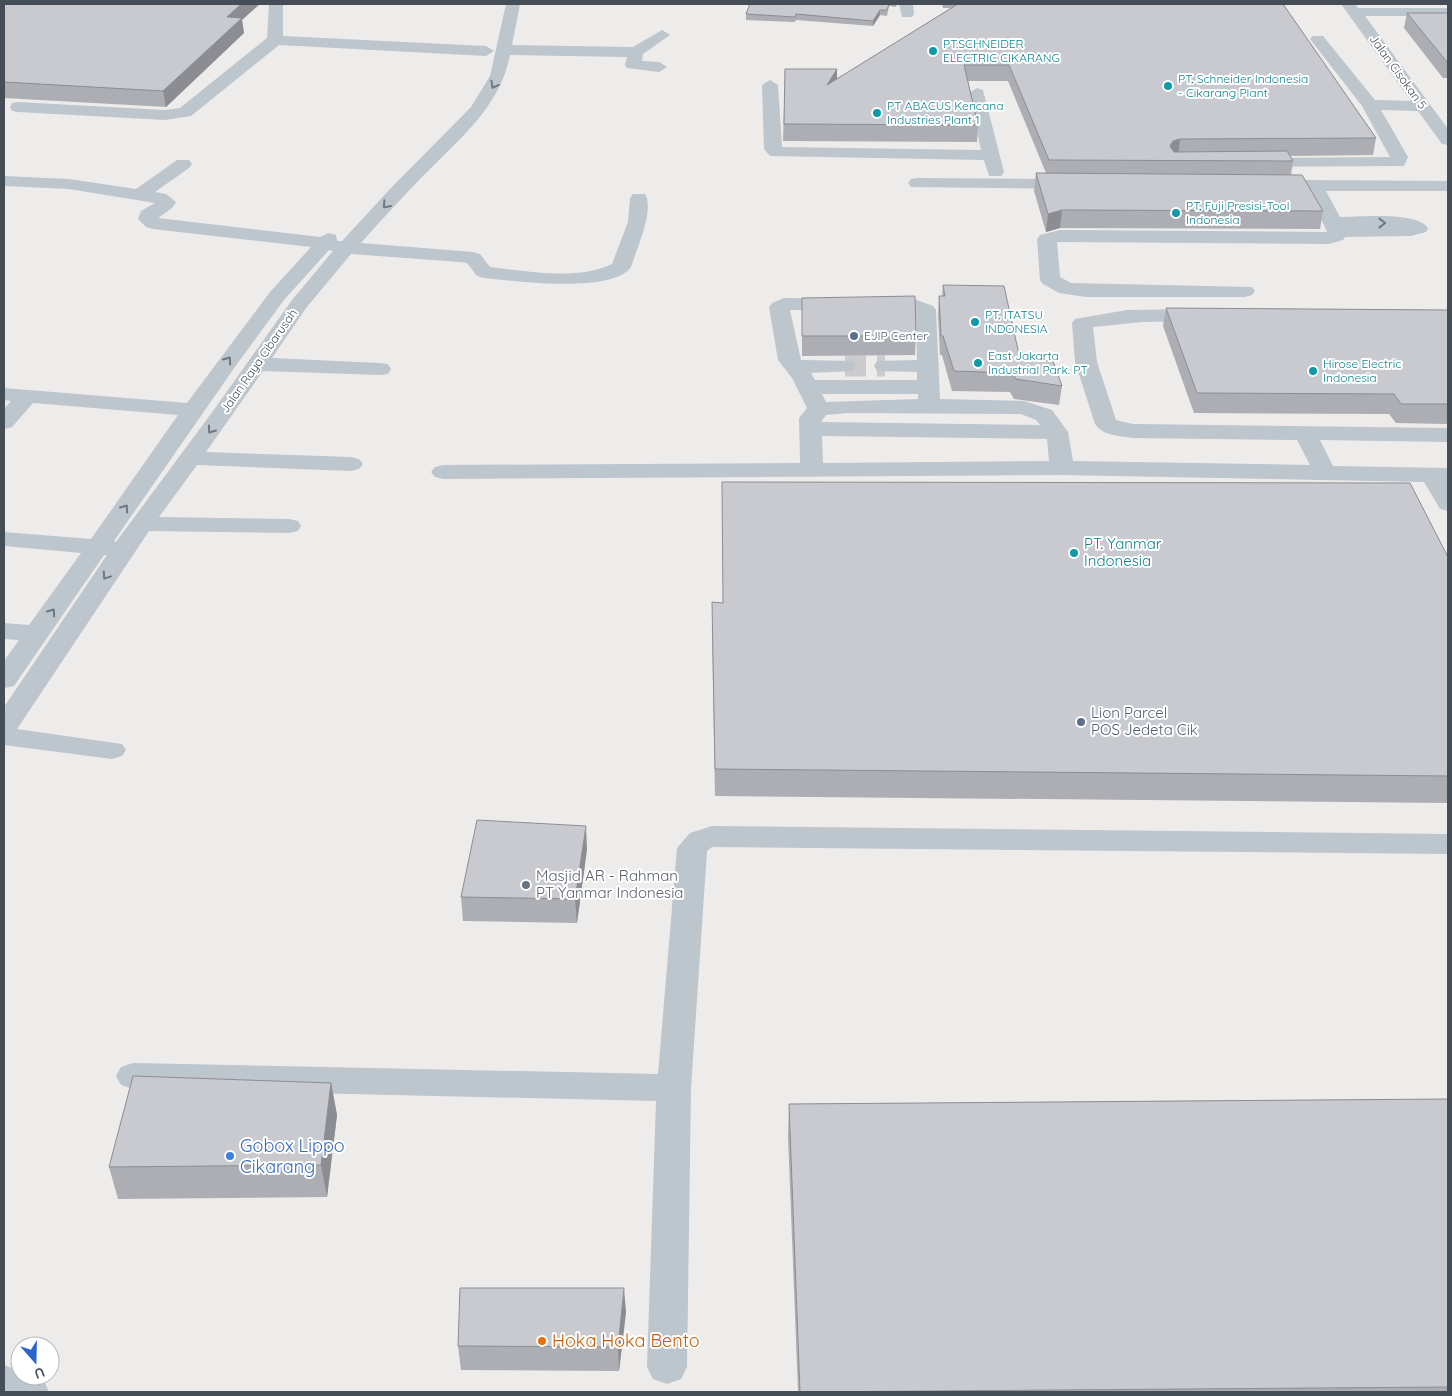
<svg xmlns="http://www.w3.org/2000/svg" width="1452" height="1396" font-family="Quicksand,sans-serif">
  <rect width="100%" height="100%" fill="#eeebeb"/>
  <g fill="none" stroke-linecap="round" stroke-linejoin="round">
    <!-- minor-tunnel -->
    <polyline stroke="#cccbcd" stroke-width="21" stroke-dasharray="21 11" stroke-linecap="butt" points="845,366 885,366"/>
    <!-- minor -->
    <g fill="#bdc5cd" fill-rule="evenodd">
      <polygon points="269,4 283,4 283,36 486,46 494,51 486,56 279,45 191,116 165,120 18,112 12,111 10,107 12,103 18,102 165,110 180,108 267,38"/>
      <path d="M506,4H520L512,45L633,47L662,30L670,35L643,54L642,61L659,62L667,67L659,72L627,68L625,65L627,57L510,55C500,108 457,141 420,179C400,200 380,221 361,243L473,252L480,254L490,267L498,268C534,272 579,280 612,264L628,222L630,198L633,194H645C655,209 636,251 631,267C612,294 514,281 484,278L477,276L467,263L460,262L351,254L306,308L272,358L380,363L388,364L391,369L388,374L380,375L263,371L206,452L351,457L359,459L363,464L359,469L351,471L197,465L159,517L289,519L298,521L301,526L298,531L289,533L149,531L17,729L122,744L126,750L122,756L112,759L4,745V707L107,555H104L14,686L4,688V661L19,640L4,639V623L29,625L81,553L4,546V532L91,539L178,415L33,403L12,427L4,429V409L11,401L4,400V388L187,403L270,292L311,247L153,229L146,227L138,219L141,211L155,203L69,189L4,186V176L69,179L136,189L177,160H189L192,164L189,168L155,192L166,194L176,202L172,208L158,218L320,237L329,233L336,235L337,241H342L390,189L471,107L490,76ZM329,250L333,251L292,300L213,411L116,542L114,541L237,364L284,300Z"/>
      <polygon points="899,4 913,4 914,14 912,17 902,17"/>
      <polygon points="1341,4 1355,4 1358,8 1448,8 1448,16 1365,16 1448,129 1448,145 1442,144 1418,111 1381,110 1408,157 1404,166 1250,167 1247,163 1250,159 1256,158 1390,157 1362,106 1310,39 1313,36 1323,36 1375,100 1411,101"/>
      <polygon points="770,80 778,85 782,147 981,150 969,93 977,88 983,90 1004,172 1001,176 989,176 984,160 770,156 764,149 762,85"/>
      <polygon points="917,178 1072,179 1078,180 1081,184 1078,188 1072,189 911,187 908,183 911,179"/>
      <path d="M1300,180L1448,181V191H1326L1340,217C1359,217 1417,211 1428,228L1426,232L1411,236L1345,237L1343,240L1329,244L1057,242L1060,277L1071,283L1252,287L1255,291L1252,295L1245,297H1086L1059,293L1043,284L1040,280L1037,239L1040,235L1060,230L1327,232L1308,190L1294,189L1291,185L1294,181Z"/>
      <path d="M784,298L914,299L933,306L936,310L940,399L1024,401L1052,410L1068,432L1073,461L1310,465L1297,440L1133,438C1120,436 1103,436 1095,424L1075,362L1072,323L1075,319L1127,310L1202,309L1209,311L1212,315L1209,319L1202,321L1142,322L1093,327L1097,362L1116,420L1133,424L1448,428V442L1320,440L1333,466L1448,468V511L1440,509L1424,482L1062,475L443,479L435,477L431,472L435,467L443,465L800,463L799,418L807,408L792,378L778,360L769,307L772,303ZM790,310L911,311L916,313L917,360L877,361L874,366L877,371L917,372V380H815L811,373L853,371L856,366L853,361L801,360ZM822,394H918V399L826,402ZM847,413L1021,414L1036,420L1040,425L821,422L826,415ZM822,436L1047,439L1049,461L823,463Z"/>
      <polygon points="712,826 1448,834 1448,854 712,847 707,851 691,1088 687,1367 681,1379 667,1384 653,1379 647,1367 656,1101 133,1089 121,1085 116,1076 121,1067 133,1063 658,1074 677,848 690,833"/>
      <polygon points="4,1365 20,1371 20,1376 34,1376 43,1379 49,1392 4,1392"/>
    </g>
  </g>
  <!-- wall -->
  <g fill="#acaeb3">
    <polygon points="4,4 242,20 244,33 166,107 4,98"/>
    <polygon points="750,4 897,4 896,7 889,6 887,16 880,15 873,26 796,20 795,22 746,20 746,14"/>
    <polygon points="942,4 1283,4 1376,138 1373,155 1290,156 1293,161 1291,175 1323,211 1320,229 1060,228 1046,232 1034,191 1036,173 1046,173 1008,81 968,81 978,125 977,142 783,141 785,69 837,79 951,8 943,8"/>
    <polygon points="1407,13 1448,13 1448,78 1443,78 1404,28"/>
    <polygon points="943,285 1020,359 1062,386 1059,405 1014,399 1010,392 952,391 942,355 940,355 938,315 939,296 942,296"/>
    <polygon points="802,298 916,336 915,355 802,356"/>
    <polygon points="1166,308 1448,310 1448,424 1396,423 1389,414 1194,413 1163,326"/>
    <polygon points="1448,557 1448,803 715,796 712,628 723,603"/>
    <polygon points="587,849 577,923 463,921 461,897"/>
    <polygon points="331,1083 337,1115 327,1197 118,1199 109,1167"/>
    <polygon points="1448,1099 1448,1392 798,1392 788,1136 789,1104"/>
    <polygon points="626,1312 619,1371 461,1370 458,1346"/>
  </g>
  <!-- shaded-wall -->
  <g fill="#8c8d92">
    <polygon points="241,4 260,4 242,20 244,33 166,107 163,91 227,17"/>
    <polygon points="880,10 880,15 873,26 873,21"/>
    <polygon points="837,69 837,85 827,85"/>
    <polygon points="1180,139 1178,156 1170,146 1173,141"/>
    <polygon points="1062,210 1060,228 1046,232 1048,214"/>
    <polygon points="586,826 587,849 577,923 575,899"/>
    <polygon points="331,1083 337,1115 327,1197 321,1165"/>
    <polygon points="624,1288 626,1312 619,1371 618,1347"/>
  </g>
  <!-- building -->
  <g fill="#c8cad0" stroke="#8c8d92">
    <polygon points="4,4 241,4 227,17 242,18 163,91 4,82"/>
    <polygon points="750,4 889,4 887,10 880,10 873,21 796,14 795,17 746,14"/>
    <polygon points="958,4 1283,4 1376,138 1180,139 1173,141 1170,146 1174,152 1287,151 1293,161 1049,160 1009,65 964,65 978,125 784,124 785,69 837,69 827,85"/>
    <polygon points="1407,13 1448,13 1448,62 1447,62"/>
    <polygon points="1036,173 1302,175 1323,211 1062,210 1048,214"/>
    <polygon points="943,285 1004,286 1020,359 1053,361 1062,386 1016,379 1012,373 954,371 943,336 941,336 939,296 945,296"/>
    <polygon points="915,296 916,336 802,336 802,298"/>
    <polygon points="1166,308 1448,310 1448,404 1401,404 1394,394 1197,393"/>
    <polygon points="722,482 1410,483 1448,557 1448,776 715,769 712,602 723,603"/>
    <polygon points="477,820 586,826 575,899 461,897"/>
    <polygon points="133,1076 331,1083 321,1165 109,1167"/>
    <polygon points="1448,1099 1448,1387 800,1392 789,1104"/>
    <polygon points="460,1288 624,1288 618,1347 458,1346"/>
  </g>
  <!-- one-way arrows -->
  <defs><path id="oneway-chevron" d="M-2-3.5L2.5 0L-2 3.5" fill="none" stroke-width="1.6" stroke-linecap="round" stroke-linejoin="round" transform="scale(1.25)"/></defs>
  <g stroke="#6f7780">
    <use href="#oneway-chevron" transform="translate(494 85) rotate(119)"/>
    <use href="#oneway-chevron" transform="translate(386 205) rotate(131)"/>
    <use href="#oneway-chevron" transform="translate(1382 223)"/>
    <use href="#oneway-chevron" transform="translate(228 360) rotate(-55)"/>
    <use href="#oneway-chevron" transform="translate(211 430) rotate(126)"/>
    <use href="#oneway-chevron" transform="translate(125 508) rotate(-54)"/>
    <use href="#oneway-chevron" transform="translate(106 576) rotate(124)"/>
    <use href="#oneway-chevron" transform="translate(52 612) rotate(-55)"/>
  </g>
  <!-- markers -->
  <g fill="#0f9aa8" stroke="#fff" stroke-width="2">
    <circle cx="933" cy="51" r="5"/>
    <circle cx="1168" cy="86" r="5"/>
    <circle cx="877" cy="113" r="5"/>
    <circle cx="1176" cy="213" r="5"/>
    <circle cx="975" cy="322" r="5"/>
    <circle cx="978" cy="363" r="5"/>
    <circle cx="1313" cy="371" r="5"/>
    <circle cx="1074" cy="553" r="5"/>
  </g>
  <g fill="#5c6f8a" stroke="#fff" stroke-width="2">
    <circle cx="854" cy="336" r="5"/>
    <circle cx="1081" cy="722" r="5"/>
  </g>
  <circle fill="#6b7280" stroke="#fff" stroke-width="2" cx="526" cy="885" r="5"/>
  <circle fill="#3f7fe0" stroke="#fff" stroke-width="2" cx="230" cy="1156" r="5"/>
  <circle fill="#e8710a" stroke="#fff" stroke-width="2" cx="542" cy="1341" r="5"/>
  <g text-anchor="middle" stroke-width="4" stroke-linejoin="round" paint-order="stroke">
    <!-- far-culture labels -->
    <g font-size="12" fill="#0d838f" stroke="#fff" text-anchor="start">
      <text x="943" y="48">PT.SCHNEIDER<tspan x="943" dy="14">ELECTRIC CIKARANG</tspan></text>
      <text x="1178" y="83">PT. Schneider Indonesia<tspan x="1178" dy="14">- Cikarang Plant</tspan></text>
      <text x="887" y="110">PT ABACUS Kencana<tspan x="887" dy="14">Industries Plant 1</tspan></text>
      <text x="1186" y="210">PT. Fuji Presisi-Tool<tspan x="1186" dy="14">Indonesia</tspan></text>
      <text x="985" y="319">PT. ITATSU<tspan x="985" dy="14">INDONESIA</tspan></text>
      <text x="988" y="360">East Jakarta<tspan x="988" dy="14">Industrial Park. PT</tspan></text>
      <text x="1323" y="368">Hirose Electric<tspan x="1323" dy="14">Indonesia</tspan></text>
    </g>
    <!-- far-street labels -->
    <g font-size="12" fill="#454d56" stroke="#fff">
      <text transform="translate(1398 72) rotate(54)" y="4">Jalan Cisokan 5</text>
      <text transform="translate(259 361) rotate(-55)" y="4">Jalan Raya Cibarusah</text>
    </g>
    <!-- far-service labels -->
    <g font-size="12" fill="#4e5e75" stroke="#fff" text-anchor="start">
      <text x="864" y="340">EJIP Center</text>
    </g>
    <!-- culture labels -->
    <g font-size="15" fill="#0d838f" stroke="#fff" text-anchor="start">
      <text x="1084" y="549">PT. Yanmar<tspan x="1084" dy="17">Indonesia</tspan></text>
    </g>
    <!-- service labels -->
    <g font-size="15" fill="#4e5e75" stroke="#fff" text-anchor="start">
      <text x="1091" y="718">Lion Parcel<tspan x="1091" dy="17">POS Jedeta Cik</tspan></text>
    </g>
    <!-- worship labels -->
    <g font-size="15" fill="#5b616d" stroke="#fff" text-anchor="start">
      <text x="536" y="881">Masjid AR - Rahman<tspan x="536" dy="17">PT Yanmar Indonesia</tspan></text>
    </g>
    <!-- near-shop labels -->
    <g font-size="18" fill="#366cbe" stroke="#fff" text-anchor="start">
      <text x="240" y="1152">Gobox Lippo<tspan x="240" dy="21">Cikarang</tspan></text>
    </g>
    <!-- near-food labels -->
    <g font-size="18" fill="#c56008" stroke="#fff" text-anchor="start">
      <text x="552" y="1347">Hoka Hoka Bento</text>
    </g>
  </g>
  <!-- border -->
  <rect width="1452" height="1396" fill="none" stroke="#454d56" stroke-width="10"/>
  <!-- north arrow -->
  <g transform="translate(35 1361) rotate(160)"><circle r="24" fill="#ffffff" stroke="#b5b8bb"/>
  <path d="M0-4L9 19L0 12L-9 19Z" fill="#2866cb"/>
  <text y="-8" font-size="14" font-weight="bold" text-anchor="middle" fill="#454d56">U</text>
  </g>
</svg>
